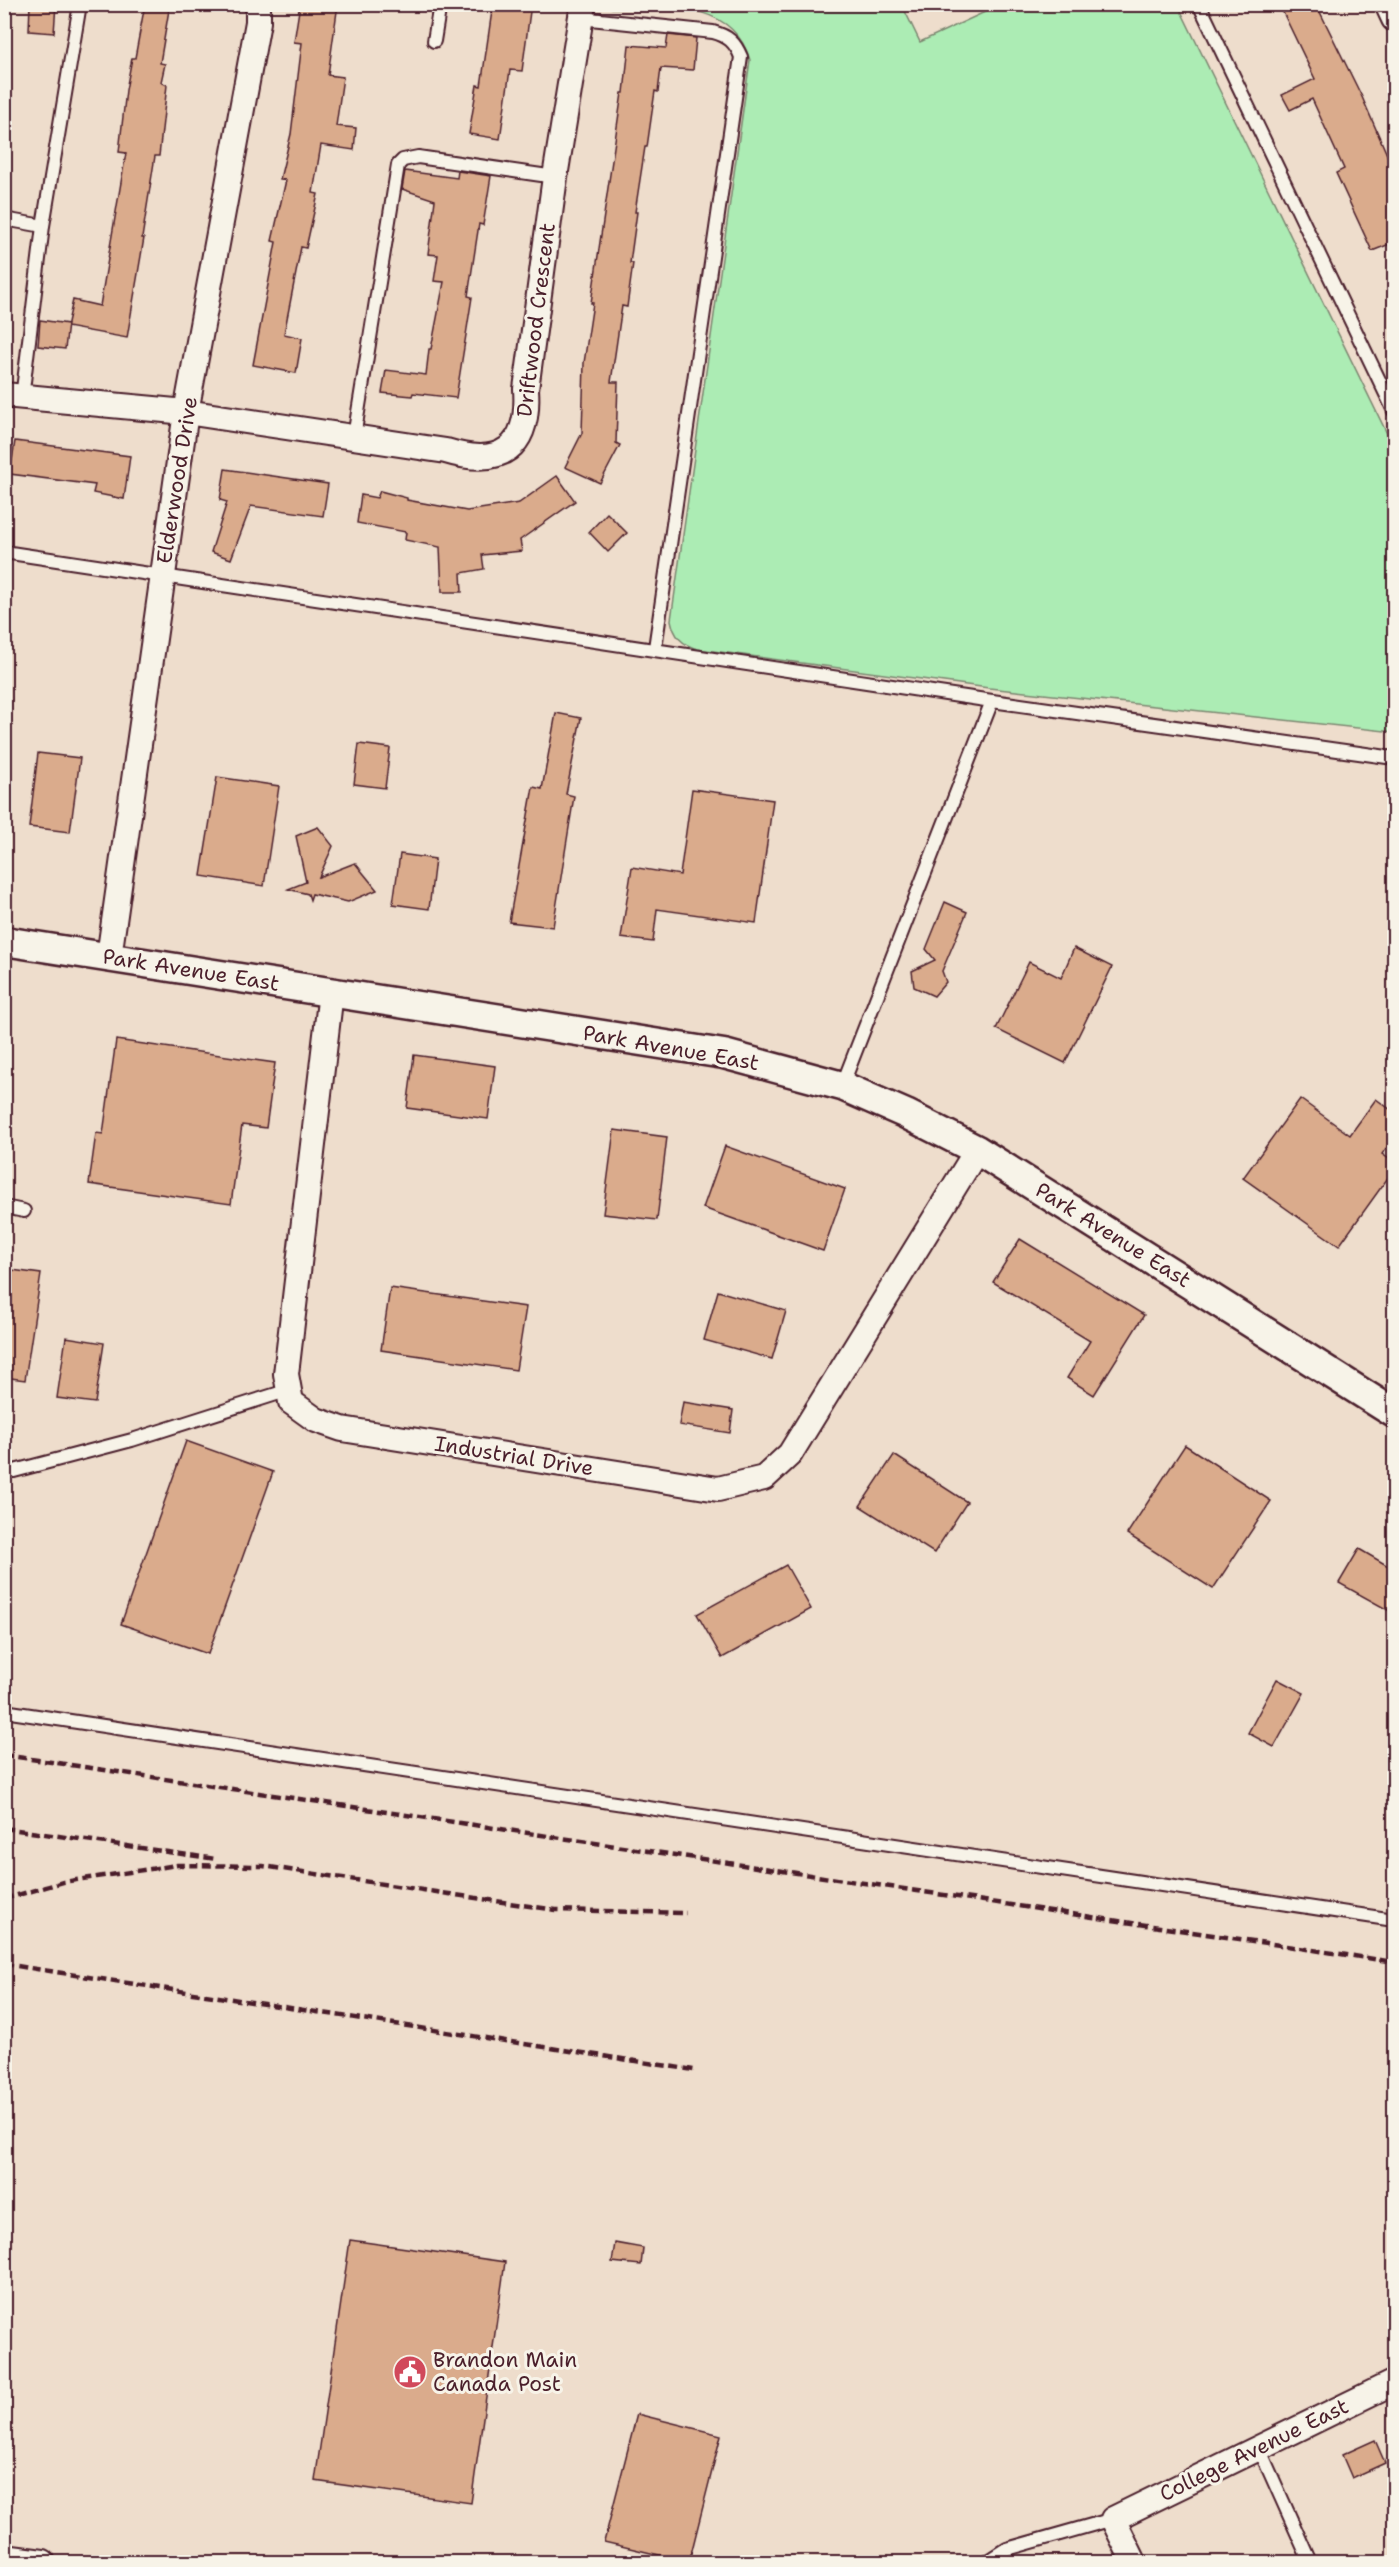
<svg xmlns="http://www.w3.org/2000/svg" width="1399" height="2567" font-family="'Shantell Sans',sans-serif">
  <rect width="100%" height="100%" fill="#edc"/>
  <filter id="ink" filterUnits="userSpaceOnUse"><feTurbulence type="fractalNoise" baseFrequency=".0167" numOctaves="2"/><feDisplacementMap in="SourceGraphic" scale="12" xChannelSelector="R" yChannelSelector="G"/><feConvolveMatrix kernelMatrix="1 2 1 2 8 2 1 2 1" color-interpolation-filters="sRGB"/></filter>
  <g filter="url(#ink)">
    <!-- green -->
    <path fill="#acecb4" stroke="#7b8670" stroke-width="1.5" d="M612,5H902L920,42L1000,5H1178L1394,448V732L989,688L698,649C682,645 674,636 671,620L750,60C732,0 668,7 612,8Z"/>
    <!-- building -->
    <g fill="#daab8c" stroke="#4a1f2b" stroke-width="1.5">
      <polygon points="30,4 56,4 54,33 29,31"/>
      <polygon points="145,4 170,4 160,63 165,64 161,82 167,85 159,156 155,156 142,238 144,238 127,338 67,327 73,300 100,306 126,153 119,152 126,90 132,58 135,58"/>
      <polygon points="300,4 338,4 328,75 343,77 336,126 356,128 354,150 321,145 313,193 318,194 306,248 301,247 284,334 302,338 296,373 253,365 276,242 272,241 286,180 280,179 291,134 302,43 294,42"/>
      <polygon points="493,4 531,4 522,71 510,70 500,139 469,134 477,85 481,86"/>
      <polygon points="1279,4 1316,4 1362,97 1395,173 1395,242 1372,251 1336,173 1344,169 1312,99 1290,110 1282,95 1315,79"/>
      <polygon points="668,35 696,38 693,70 661,68 658,92 655,91 647,147 645,147 635,212 637,212 630,263 633,263 627,307 622,306 611,382 618,382 616,443 620,445 600,483 565,467 582,433 584,363 593,303 591,303 622,93 624,93 629,45 666,48"/>
      <polygon points="405,171 457,178 458,171 491,176 483,225 479,224 468,296 472,297 456,398 413,393 412,396 382,393 386,370 426,375 429,349 431,349 444,282 434,281 438,255 428,254 435,200 402,189"/>
      <polygon points="40,320 68,324 65,349 38,346"/>
      <polygon points="15,441 130,456 124,499 93,493 95,485 10,474"/>
      <polygon points="225,469 328,484 323,516 251,506 231,559 211,552 227,502 220,500"/>
      <polygon points="557,476 575,501 520,540 522,551 482,555 484,569 461,573 462,592 442,592 440,547 405,540 406,532 357,523 361,495 377,498 380,491 407,498 407,500 467,511 519,503"/>
      <polygon points="607,513 627,533 608,552 589,532"/>
      <polygon points="556,713 581,718 566,794 574,796 553,927 509,922 533,787 542,789"/>
      <polygon points="359,744 390,748 385,788 354,784"/>
      <polygon points="38,753 80,758 70,832 29,827"/>
      <polygon points="217,777 279,786 264,886 201,876"/>
      <polygon points="692,789 773,800 756,923 657,909 653,942 621,938 632,867 680,875"/>
      <polygon points="318,827 333,846 319,877 355,863 377,890 348,902 312,894 310,900 308,894 288,889 306,882 296,836"/>
      <polygon points="400,854 435,859 429,909 393,904"/>
      <polygon points="945,902 967,912 942,971 946,982 934,996 914,987 912,971 935,960 926,949"/>
      <polygon points="1074,948 1112,967 1065,1063 996,1029 1029,962 1061,978"/>
      <polygon points="116,1040 275,1063 266,1128 242,1125 231,1204 89,1184 96,1133 103,1134"/>
      <polygon points="414,1055 495,1066 488,1119 407,1108"/>
      <polygon points="1300,1099 1350,1135 1376,1099 1395,1113 1395,1136 1382,1154 1395,1163 1395,1168 1339,1246 1243,1178"/>
      <polygon points="614,1130 667,1137 657,1220 603,1214"/>
      <polygon points="725,1146 845,1189 823,1251 703,1208"/>
      <polygon points="1020,1239 1144,1315 1094,1395 1067,1378 1090,1341 993,1282"/>
      <polygon points="4,1269 41,1274 25,1380 4,1377"/>
      <polygon points="390,1288 526,1307 516,1370 381,1350"/>
      <polygon points="718,1291 786,1311 772,1359 704,1340"/>
      <polygon points="66,1337 104,1343 95,1403 57,1398"/>
      <polygon points="683,1402 733,1410 730,1433 679,1425"/>
      <polygon points="186,1441 273,1472 208,1654 121,1624"/>
      <polygon points="1185,1445 1271,1501 1213,1589 1127,1534"/>
      <polygon points="894,1455 967,1502 934,1553 860,1506"/>
      <polygon points="1359,1549 1395,1570 1395,1614 1339,1583"/>
      <polygon points="786,1565 811,1609 722,1658 697,1614"/>
      <polygon points="1277,1679 1304,1693 1274,1747 1248,1733"/>
      <polygon points="350,2240 505,2262 471,2503 315,2481"/>
      <polygon points="615,2243 643,2248 641,2265 612,2262"/>
      <polygon points="637,2414 721,2435 689,2562 604,2542"/>
      <polygon points="1375,2440 1385,2463 1352,2478 1342,2455"/>
    </g>
    <g fill="none" stroke-linecap="round" stroke-linejoin="round">
      <defs>
        <g id="service">
          <polyline points="1199,4 1394,411"/>
          <path d="M581,18L713,32C728,36 735,42 741,57L655,648"/>
          <polyline points="434,41 440,4"/>
          <polyline points="4,219 43,226 22,398"/>
          <polyline points="43,226 80,4"/>
          <polyline points="354,437 398,165 403,160 418,157 555,177"/>
          <polyline points="4,552 992,701 842,1086"/>
          <polyline points="992,701 1394,758"/>
          <polyline points="4,1207 24,1211"/>
          <polyline points="4,1470 14,1471 132,1440 289,1390"/>
          <polyline points="4,1711 1394,1920"/>
          <polyline points="1259,2448 1310,2562"/>
          <polyline points="987,2562 1007,2549 1113,2519"/>
        </g>
        <g id="minor">
          <polyline points="1387,4 1394,19"/>
          <path d="M4,395L186,412L446,451C501,468 530,448 526,389L555,177L583,4"/>
          <polyline points="109,957 186,412 258,22 258,4"/>
          <polyline points="331,992 286,1374 291,1402 316,1420 342,1429 718,1489 764,1478 790,1454 977,1150"/>
          <polyline points="4,2557 43,2562"/>
          <polyline points="1134,2562 1113,2519 1394,2382"/>
        </g>
        <polyline id="tertiary" points="4,941 724,1054 842,1086 906,1114 977,1150 1394,1413"/>
      </defs>
      <!-- service casing -->
      <use href="#service" stroke="#4a1f2b" stroke-width="16"/>
      <!-- minor casing -->
      <use href="#minor" stroke="#4a1f2b" stroke-width="28"/>
      <!-- tertiary casing -->
      <use href="#tertiary" stroke="#4a1f2b" stroke-width="33"/>
      <!-- service -->
      <use href="#service" stroke="#f7f3e8" stroke-width="12"/>
      <!-- minor -->
      <use href="#minor" stroke="#f7f3e8" stroke-width="24"/>
      <!-- tertiary -->
      <use href="#tertiary" stroke="#f7f3e8" stroke-width="28"/>
      <!-- rail -->
      <g stroke="#4a1f2b" stroke-width="4.5" stroke-dasharray="9 4.5" stroke-linecap="butt">
        <polyline points="4,1755 1394,1962"/>
        <polyline points="4,1828 216,1859"/>
        <polyline points="4,1899 63,1882 177,1865 263,1866 556,1910 686,1913"/>
        <polyline points="4,1964 694,2070"/>
      </g>
    </g>
  </g>
  <!-- icons -->
  <defs>
    <symbol id="civic-disc" viewBox="-11 -11 22 22"><circle r="9.5" fill="#d1495b" stroke="#f7f3e8"/><path d="M-.6-6.5H3V-4.5H.6V-3L4-1V1h2V6H-6V1h2V-1L-.6-3ZM-1.2 2.5V6h2.4V2.5Z" fill="#fff"/></symbol>
  </defs>
  <g fill-rule="evenodd">
    <use href="#civic-disc" x="391" y="2353" width="38" height="38"/>
  </g>
  <g text-anchor="middle" stroke-width="6" stroke-linejoin="round" paint-order="stroke">
    <!-- street labels -->
    <g font-size="21" fill="#4a1f2b" stroke="#f7f3e8">
      <text transform="translate(536 320) rotate(-83)" y="7">Driftwood Crescent</text>
      <text transform="translate(177 480) rotate(-81)" y="7">Elderwood Drive</text>
      <text transform="translate(191 970) rotate(9)" y="7">Park Avenue East</text>
      <text transform="translate(671 1048) rotate(10)" y="7">Park Avenue East</text>
      <text transform="translate(1113 1235) rotate(32)" y="7">Park Avenue East</text>
      <text transform="translate(514 1456) rotate(9)" y="7">Industrial Drive</text>
      <text transform="translate(1254 2450) rotate(-26)" y="7">College Avenue East</text>
    </g>
    <!-- poi labels -->
    <g font-size="21" fill="#4a1f2b" stroke="#f7f3e8" text-anchor="start">
      <text x="433" y="2367">Brandon Main<tspan x="433" dy="24">Canada Post</tspan></text>
    </g>
  </g>
  <!-- margin -->
  <rect width="1399" height="2567" fill="none" stroke="#f7f3e8" stroke-width="24"/>
  <rect x="12" y="12" width="1375" height="2543" fill="none" stroke="#4a1f2b" stroke-width="2" filter="url(#ink)"/>
</svg>
